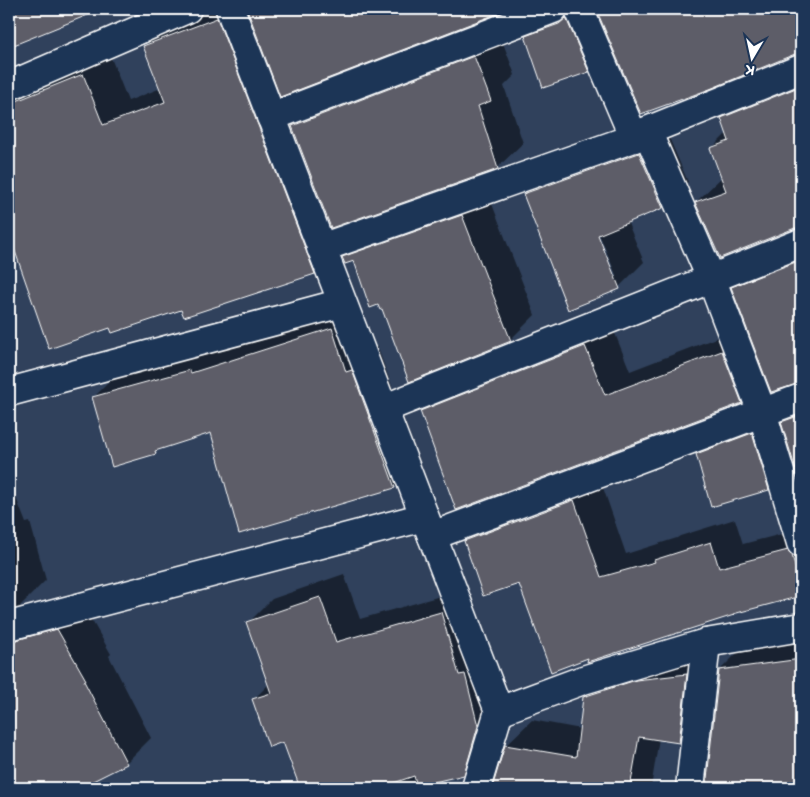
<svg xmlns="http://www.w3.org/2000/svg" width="810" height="797" font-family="Itim,sans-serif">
  <rect width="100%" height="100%" fill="#30415c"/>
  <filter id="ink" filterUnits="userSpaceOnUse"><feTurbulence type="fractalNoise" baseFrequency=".02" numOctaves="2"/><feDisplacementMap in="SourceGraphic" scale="10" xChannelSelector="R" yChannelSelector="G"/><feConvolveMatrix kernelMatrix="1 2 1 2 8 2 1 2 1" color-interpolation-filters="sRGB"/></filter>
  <g filter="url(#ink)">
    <!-- shadow -->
    <g fill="#0007" fill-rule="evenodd">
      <polygon points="9,9 100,9 24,39 23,37 9,43"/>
      <polygon points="201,9 506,9 281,95 293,126 318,101 499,32 515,75 504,86 523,143 497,168 331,227 339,248 314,273 111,326 49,348 9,231 9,84 108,50 128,101 161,88 145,46 170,21"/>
      <polygon points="559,9 801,9 801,53 613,46 588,71 527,37 552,11"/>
      <polygon points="801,72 801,227 795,227 696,202 722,177 712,148 727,133 722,119 746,94"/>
      <path d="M665,128L688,182L663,207L627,221L644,262L619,287L524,194L550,169ZM597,229L617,277H614L594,230Z"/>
      <polygon points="487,191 535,315 510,340 383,307 355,260 343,258 368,232"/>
      <polygon points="801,246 801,382 795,382 767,377 741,402 421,412 446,386 610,321 630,371 747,326 733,288 757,263"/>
      <polygon points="357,303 372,348 377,346 420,462 395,487 240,533 212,432 161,448 155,453 94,397 119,372"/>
      <polygon points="801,404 801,480 800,480 795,463 768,489 697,454 723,429 777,409 781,424"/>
      <polygon points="599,476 626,554 677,538 680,536 735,519 743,544 801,529 801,595 735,612 733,614 589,657 520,582 466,541 490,517"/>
      <polygon points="9,480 26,523 30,522 46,580 20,606 23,612 83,605 111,654 109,656 151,738 126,763 90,781 93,788 9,788"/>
      <polygon points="344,574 360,619 465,589 483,653 487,750 463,774 435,781 435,788 301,788 284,740 253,700 269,684 248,623 272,599"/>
      <polygon points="801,639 801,788 707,788 720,670 744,646"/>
      <polygon points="711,649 704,716 679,741 659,738 651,788 493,788 506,745 532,720 581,729 584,697 610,672"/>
    </g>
    <!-- building -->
    <g fill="#5d5d67" stroke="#fff">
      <polygon points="9,9 100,9 100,10 9,47"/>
      <polygon points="247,9 509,9 280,97"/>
      <polygon points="596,9 797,9 801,21 801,54 795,54 710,89 641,114"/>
      <polygon points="217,18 315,274 184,317 181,310 112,333 110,328 49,349 9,234 9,104 83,74 103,125 165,102 143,46"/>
      <polygon points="566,18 589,72 543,88 525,36 559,24"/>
      <polygon points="474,56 491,101 478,106 498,169 331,228 292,126"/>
      <polygon points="801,86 801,228 795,228 720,258 695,202 726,191 710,148 729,141 721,118"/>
      <polygon points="639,153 663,208 598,235 620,289 568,310 523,194"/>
      <polygon points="462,215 511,341 409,382 382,309 380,310 378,305 370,308 354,261 345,264 342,257"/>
      <polygon points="801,260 801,383 771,392 731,287"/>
      <polygon points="332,328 346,372 352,370 395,488 239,534 211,433 155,451 156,454 112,467 92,397 190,370 191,373"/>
      <polygon points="585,346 605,395 722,351 742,403 456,510 420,411"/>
      <polygon points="801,415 801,468 796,470 781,422"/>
      <polygon points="752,433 769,490 711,507 696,454"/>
      <polygon points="574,500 601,577 655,562 654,560 711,542 719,568 788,550 792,555 801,590 801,596 733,614 734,615 587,662 588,658 551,672 519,584 483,596 464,541"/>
      <polygon points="320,597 336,642 441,612 459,675 465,674 478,726 464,775 417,786 414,776 379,788 300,788 283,742 269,747 252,699 271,693 246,622"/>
      <polygon points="57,629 86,680 84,681 127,764 79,788 70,788 68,783 30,788 9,788 9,642"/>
      <polygon points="801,659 801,788 706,788 719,670"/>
      <polygon points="687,674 679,743 639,737 630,788 492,788 505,745 576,757 583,697 636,680"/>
    </g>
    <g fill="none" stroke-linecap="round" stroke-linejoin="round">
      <defs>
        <g id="street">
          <polyline points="579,9 634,138"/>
          <polyline points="9,86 187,9"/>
          <polyline points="271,117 553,9"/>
          <polyline points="647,131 711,278 762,412 801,543"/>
          <polyline points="321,248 634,138 647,131 801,69"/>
          <polyline points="9,392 342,303"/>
          <polyline points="383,409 801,243"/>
          <polyline points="432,536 801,398"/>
          <polyline points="9,626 424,517"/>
          <polyline points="499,711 583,680 706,643 801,627"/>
          <polyline points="690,788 706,643"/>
        </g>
        <polyline id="secondary" points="230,9 499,711 476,788"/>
      </defs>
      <!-- street casing -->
      <use href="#street" stroke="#fff" stroke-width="31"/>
      <!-- secondary casing -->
      <use href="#secondary" stroke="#fff" stroke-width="31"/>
      <!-- street -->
      <use href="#street" stroke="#1d3557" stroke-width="28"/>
      <!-- secondary -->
      <use href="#secondary" stroke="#1d3557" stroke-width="28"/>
    </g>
  </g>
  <!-- margin -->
  <rect width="810" height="797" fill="none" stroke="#1d3557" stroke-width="30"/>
  <rect x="15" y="15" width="780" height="767" fill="none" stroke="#fff" stroke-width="2" filter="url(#ink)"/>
  <!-- north arrow -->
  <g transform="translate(752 58) rotate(189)" stroke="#1d3557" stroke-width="4" paint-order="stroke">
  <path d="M0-4L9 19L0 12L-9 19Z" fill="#ffffff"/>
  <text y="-8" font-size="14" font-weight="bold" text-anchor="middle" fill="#ffffff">K</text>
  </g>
</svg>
